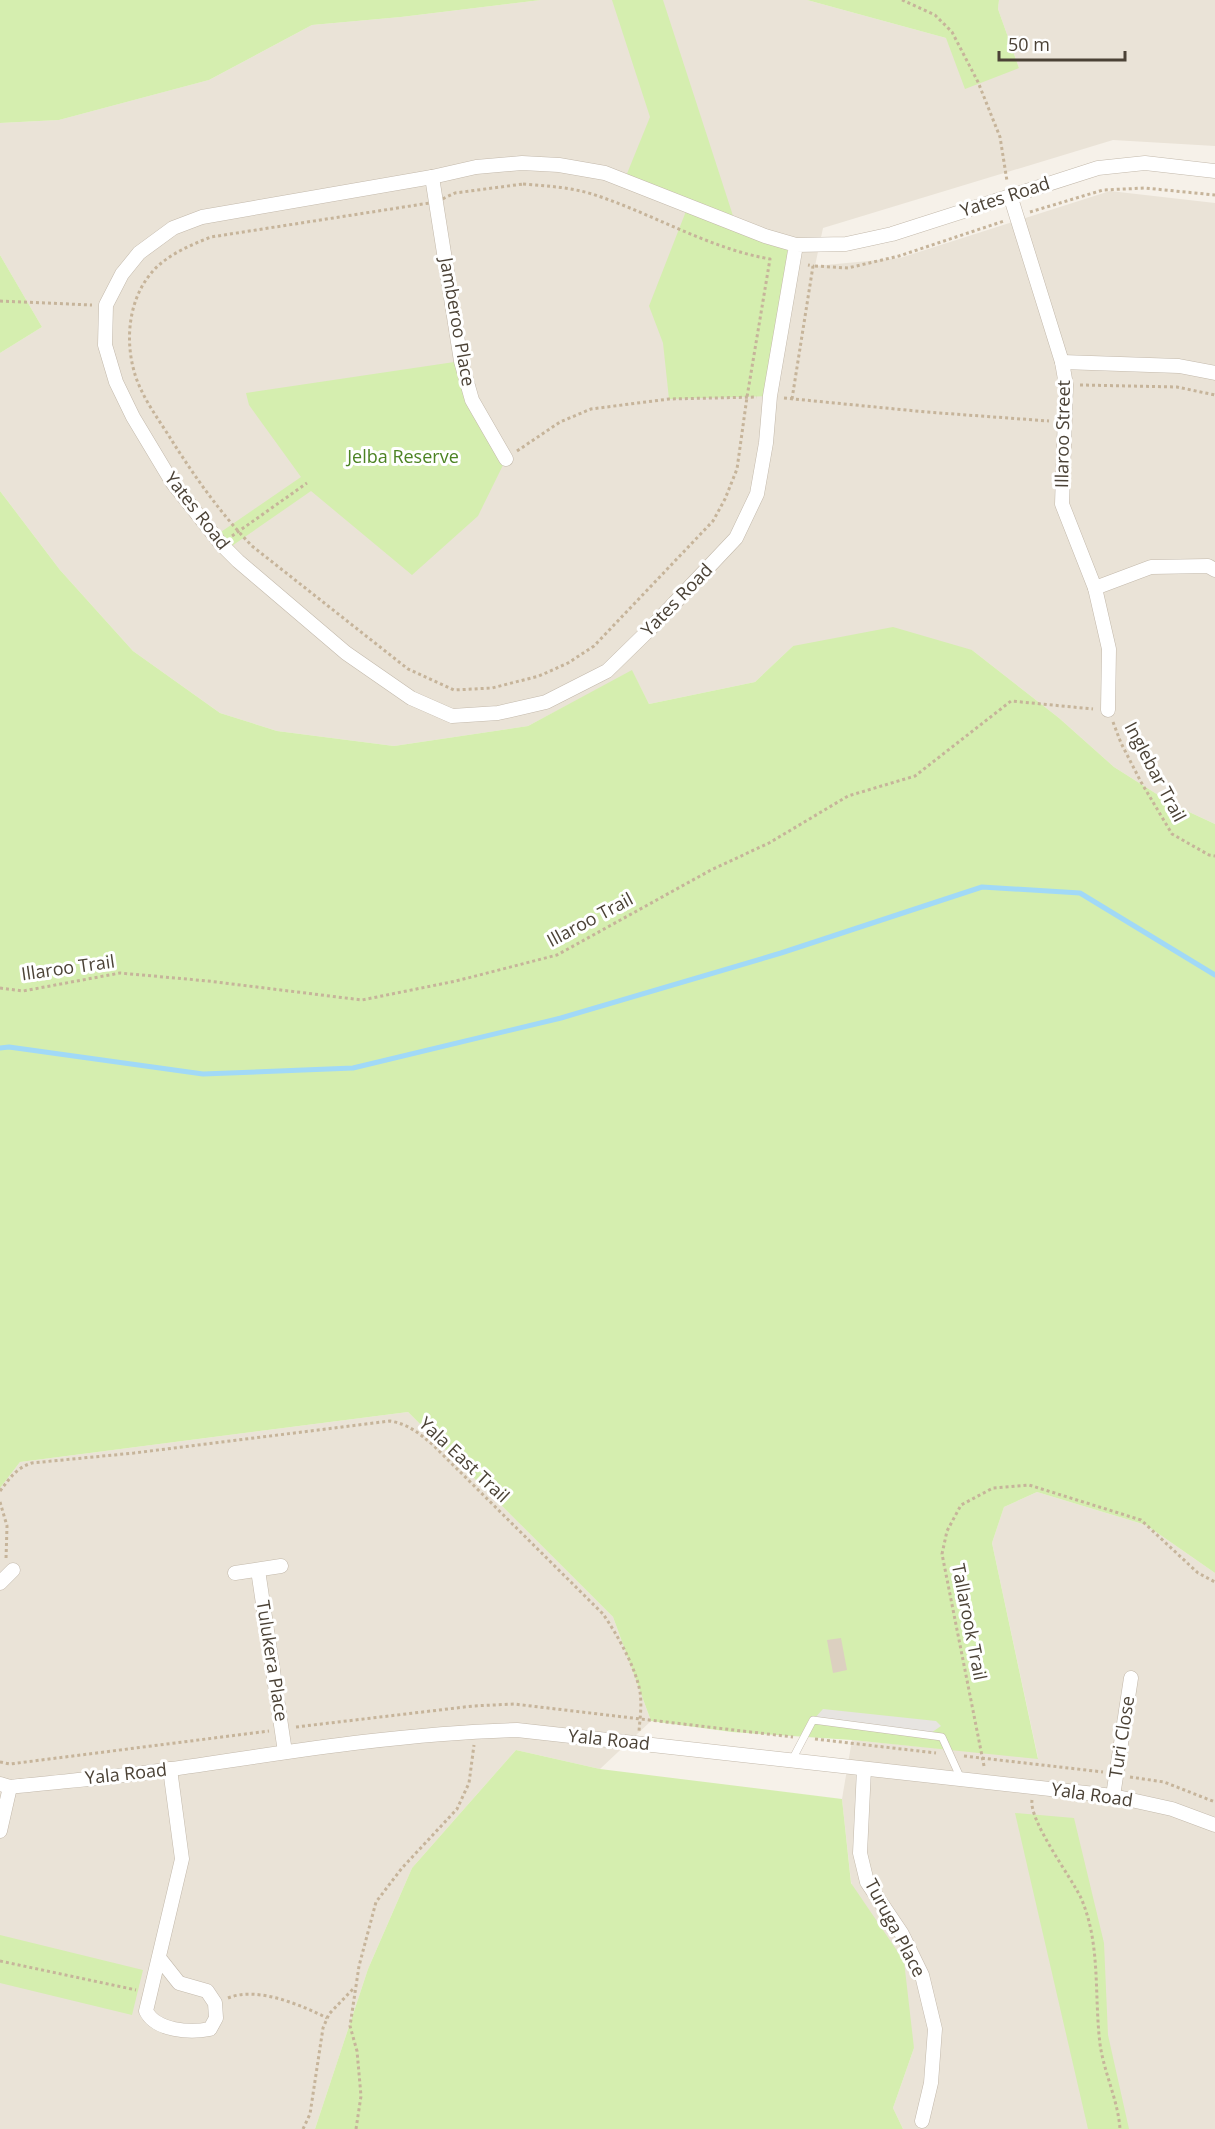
<svg xmlns="http://www.w3.org/2000/svg" width="1215" height="2129" font-family="'Open Sans',sans-serif">
  <rect width="100%" height="100%" fill="#f6f1e9"/>
  <!-- residential -->
  <g fill="#eae3d7">
    <polygon points="541,0 807,0 946,38 1019,68 998,9 999,0 1215,0 1215,146 1113,140 823,228 815,266 900,258 1110,191 1215,203 1215,824 1174,805 1114,767 1059,718 972,650 793,646 755,682 649,704 632,671 528,726 394,746 277,731 220,713 133,651 60,570 0,491 0,353 42,327 0,255 0,123 59,120 209,80 312,25 401,17"/>
    <polygon points="408,1412 613,1617 651,1721 600,1769 516,1750 412,1868 368,1969 315,2129 0,2129 0,1488 20,1462"/>
    <polygon points="1037,1492 1146,1525 1215,1573 1215,2129 903,2129 893,2108 914,2048 851,1882 842,1799 852,1740 1038,1758 992,1543 1004,1507"/>
  </g>
  <!-- green -->
  <g fill="#d5eeaf">
    <polygon points="0,0 541,0 401,17 312,25 209,80 59,120 0,123"/>
    <polygon points="612,0 663,0 736,225 796,245 770,396 669,399 663,343 649,306 688,206 624,181 650,117"/>
    <polygon points="807,0 999,0 998,9 1019,68 965,89 946,38"/>
    <polygon points="0,255 42,327 0,353"/>
    <polygon points="461,361 506,459 478,516 412,575 311,491 226,550 215,536 301,477 249,405 246,393"/>
    <polygon points="0,491 60,570 133,651 220,713 277,731 394,746 528,726 632,670 649,704 755,682 793,646 893,627 972,650 1059,718 1114,767 1174,805 1215,824 1215,1573 1146,1525 1037,1492 1004,1507 992,1543 1038,1759 852,1740 732,1732 651,1721 613,1617 408,1412 20,1462 0,1488"/>
    <polygon points="516,1750 600,1769 842,1799 851,1883 904,1961 914,2048 893,2108 903,2129 315,2129 368,1969 412,1868"/>
    <polygon points="1015,1813 1074,1818 1104,1943 1108,2035 1129,2129 1088,2129"/>
    <polygon points="0,1935 143,1970 132,2015 0,1983"/>
  </g>
  <!-- parking -->
  <polygon fill="#e7e4e1" points="823,1709 936,1721 941,1726 928,1735 813,1720"/>
  <g fill="none" stroke-linecap="round" stroke-linejoin="round">
    <!-- stream -->
    <polyline stroke="#a1d9f7" stroke-width="5" points="0,1048 9,1047 203,1074 353,1068 561,1018 781,953 982,887 1080,893 1215,975"/>
  </g>
  <!-- building -->
  <polygon fill="#dcd0c0" points="841,1638 847,1670 833,1673 827,1640"/>
  <g fill="none" stroke-linecap="round" stroke-linejoin="round">
    <defs>
      <polyline id="service" points="792,1760 813,1720 942,1737 961,1779"/>
      <g id="minor">
        <polyline points="432,177 461,361 472,400 506,459"/>
        <polyline points="1010,195 1062,362 1066,385 1062,504 1095,588 1109,649 1108,710"/>
        <polyline points="796,245 770,396 766,443 757,494 736,538 650,629 607,671 546,702 498,713 452,716 411,698 346,653 238,561 221,544 172,482 133,417 116,382 105,345 106,305 122,274 139,253 173,228 202,217 432,177 476,167 522,163 559,165 605,173 765,236 796,245 846,244 892,234 1098,168 1145,163 1215,171"/>
        <polyline points="1062,362 1179,366 1215,373"/>
        <polyline points="1095,588 1151,567 1208,566 1215,570"/>
        <polyline points="258,1570 285,1752"/>
        <polyline points="235,1573 281,1566"/>
        <polyline points="0,1583 13,1570"/>
        <polyline points="864,1769 860,1853 867,1882 902,1934 922,1975 935,2029 931,2083 922,2121"/>
        <path d="M0,1784L10,1787C64,1781 119,1777 173,1769C287,1752 402,1733 517,1730L1113,1796L1172,1809L1215,1825"/>
        <polyline points="1113,1796 1131,1678"/>
        <polyline points="0,1831 10,1787"/>
        <path d="M160,1959L179,1983L207,1991L215,2003L216,2018L210,2029C190,2033 156,2031 146,2011L182,1859L170,1769"/>
      </g>
    </defs>
    <!-- service casing -->
    <use href="#service" stroke="#c3b9ab" stroke-width="8"/>
    <!-- minor casing -->
    <use href="#minor" stroke="#c3b9ab" stroke-width="15"/>
    <!-- path -->
    <g stroke="#c6b49a" stroke-width="3" stroke-dasharray="3 3" stroke-linecap="butt">
      <polyline points="902,0 935,15 952,32 978,82 1000,137 1007,181"/>
      <path d="M523,184C547,186 569,187 592,194C652,213 707,248 770,259L747,397L737,469L725,499L713,521L594,646L568,663L539,676L492,688L454,690L408,669L252,546C222,515 197,480 174,444C160,421 141,397 134,371C124,335 130,291 159,265C174,252 193,244 211,237L436,202L455,193Z"/>
      <polyline points="1030,212 1103,190 1145,188 1215,195"/>
      <polyline points="815,266 848,268 899,256 1004,221"/>
      <polyline points="0,301 92,305"/>
      <polyline points="1080,385 1177,387 1215,395"/>
      <polyline points="784,398 926,412 1049,421"/>
      <polyline points="792,399 813,266 808,265"/>
      <polyline points="517,451 560,422 591,409 669,399 757,397"/>
      <polyline points="232,536 307,483"/>
      <polyline points="1113,722 1121,743 1141,782 1172,834 1209,855 1215,856"/>
      <polyline points="0,988 23,991 120,973 208,981 362,1000 456,981 557,955 711,870 769,843 848,796 915,776 1011,701 1093,709"/>
      <path d="M0,1491C10,1478 16,1468 32,1463L134,1453L390,1421C408,1424 419,1433 433,1445L603,1614C617,1634 636,1668 640,1692C642,1705 640,1718 639,1731"/>
      <polyline points="0,1502 7,1526 6,1559"/>
      <polyline points="296,1727 473,1706 514,1704 793,1737"/>
      <polyline points="815,1739 936,1753"/>
      <polyline points="964,1756 1103,1772"/>
      <polyline points="0,1762 10,1764 269,1731"/>
      <polyline points="984,1766 942,1554 947,1531 961,1505 993,1488 1029,1485 1141,1520 1198,1573 1215,1582"/>
      <polyline points="1130,1777 1164,1782 1215,1802"/>
      <path d="M1032,1800C1029,1821 1071,1877 1081,1898C1101,1944 1094,1995 1100,2044C1104,2073 1118,2100 1120,2129"/>
      <polyline points="0,1961 136,1990"/>
      <path d="M228,1998C257,1986 301,2005 327,2018"/>
      <polyline points="303,2129 310,2114 323,2028 329,2014 354,1988"/>
      <polyline points="356,2129 361,2096 357,2051 350,2026 359,1966 376,1902 402,1868 457,1809 469,1783 474,1745"/>
    </g>
    <!-- service -->
    <use href="#service" stroke="#fff" stroke-width="7"/>
    <!-- minor -->
    <use href="#minor" stroke="#fff" stroke-width="14"/>
  </g>
  <g text-anchor="middle" stroke-width="6" stroke-linejoin="round" paint-order="stroke">
    <!-- street labels -->
    <g font-size="18" fill="#4b4236" stroke="#fff">
      <text transform="translate(1005 197) rotate(-18)" y="6">Yates Road</text>
      <text transform="translate(457 322) rotate(80)" y="6">Jamberoo Place</text>
      <text transform="translate(1063 434) rotate(-89)" y="6">Illaroo Street</text>
      <text transform="translate(197 511) rotate(52)" y="6">Yates Road</text>
      <text transform="translate(677 600) rotate(-46)" y="6">Yates Road</text>
      <text transform="translate(1155 772) rotate(62)" y="6">Inglebar Trail</text>
      <text transform="translate(590 920) rotate(-28)" y="6">Illaroo Trail</text>
      <text transform="translate(68 968) rotate(-8)" y="6">Illaroo Trail</text>
      <text transform="translate(464 1460) rotate(43)" y="6">Yala East Trail</text>
      <text transform="translate(969 1622) rotate(79)" y="6">Tallarook Trail</text>
      <text transform="translate(272 1661) rotate(81)" y="6">Tulukera Place</text>
      <text transform="translate(1122 1737) rotate(-81)" y="6">Turi Close</text>
      <text transform="translate(609 1740) rotate(6)" y="6">Yala Road</text>
      <text transform="translate(126 1774) rotate(-6)" y="6">Yala Road</text>
      <text transform="translate(1092 1795) rotate(8)" y="6">Yala Road</text>
      <text transform="translate(895 1928) rotate(62)" y="6">Turuga Place</text>
    </g>
    <!-- park labels -->
    <g font-size="18" fill="#4c8323" stroke="#fff">
      <text x="403" y="463">Jelba Reserve</text>
    </g>
  </g>
  <!-- scale -->
  <path d="M999 51v9h126v-9" fill="none" stroke="#4b4236" stroke-width="3"/>
  <text x="1008" y="51" font-size="18" fill="#4b4236" stroke="#ffffff" stroke-width="4.5" paint-order="stroke">50 m</text>
</svg>
